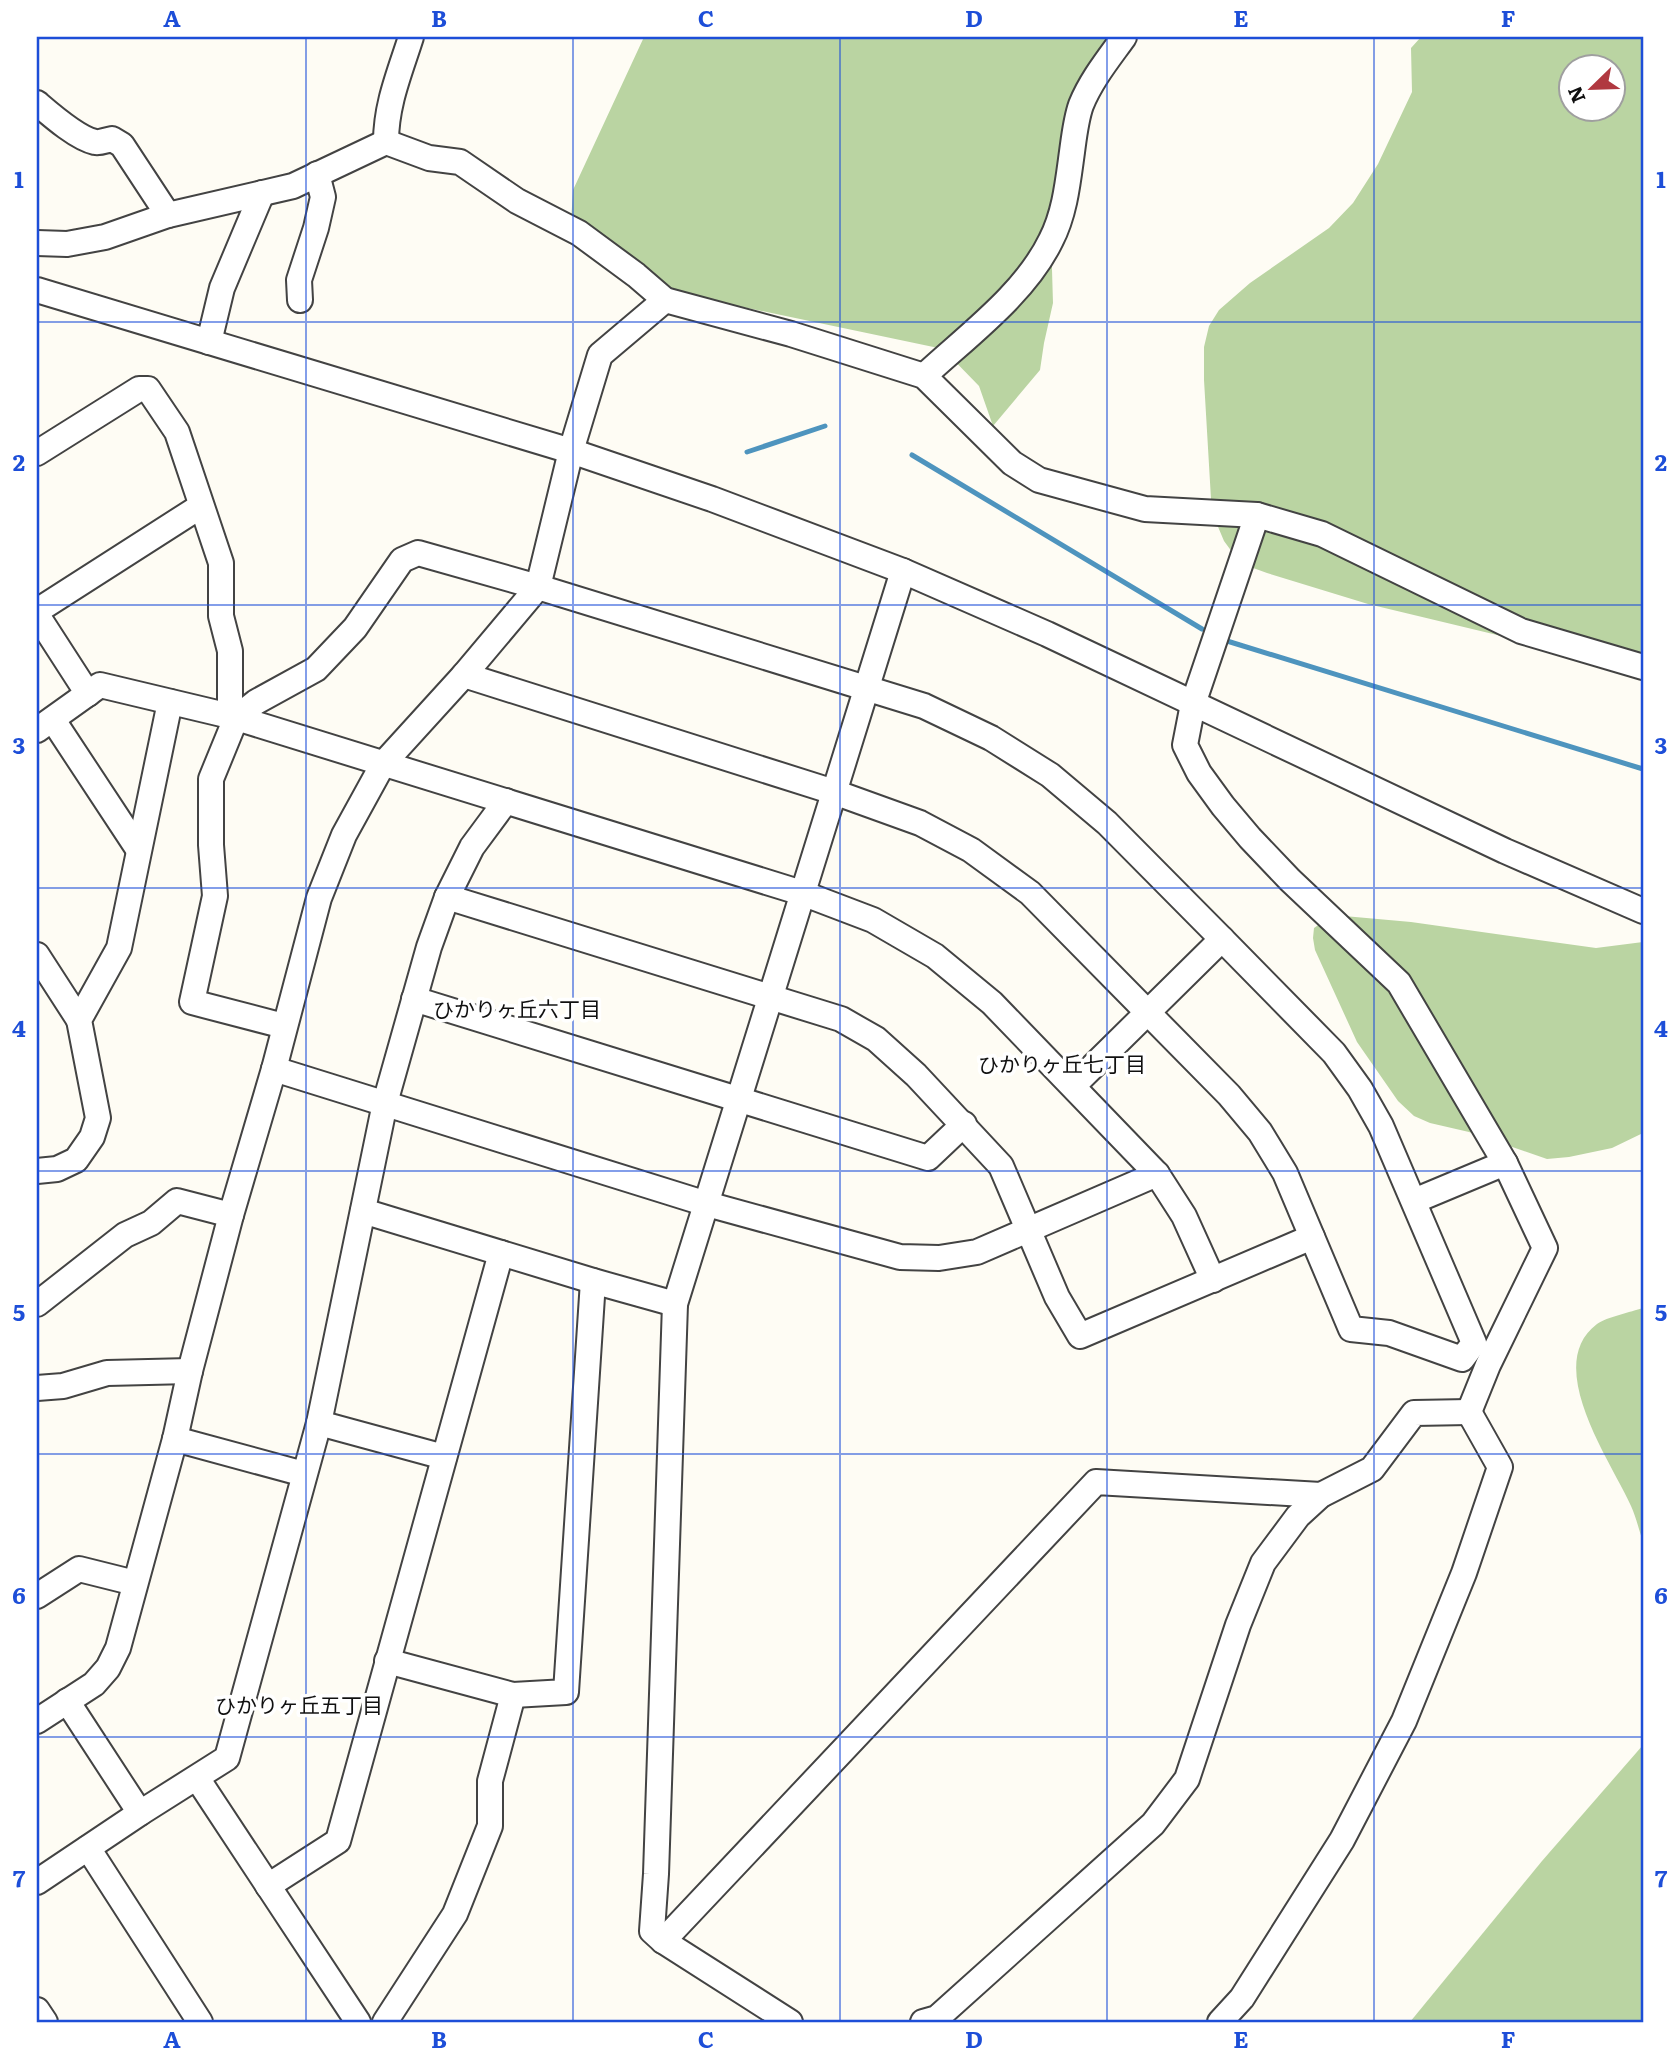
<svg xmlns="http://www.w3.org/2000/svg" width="1680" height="2059" font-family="Literata,'Noto Sans JP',serif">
  <rect width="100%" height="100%" fill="#fefcf4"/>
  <!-- forest -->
  <g fill="#bad4a2" fill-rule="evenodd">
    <polygon points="644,37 1126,37 1098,90 1051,236 1053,303 1044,343 1040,370 993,426 979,386 943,349 643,286 571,223 573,190"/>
    <path d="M1421,37H1643V656L1518,640L1368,604L1267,573L1245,565L1235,556L1224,541L1216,522L1211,499L1204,380V347L1209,326L1219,310L1250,283L1329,228L1353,203L1378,164L1412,92L1411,48ZM1572,66H1614V108H1572Z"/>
    <polygon points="1344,916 1411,922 1596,948 1643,942 1643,1133 1612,1148 1569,1157 1547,1159 1469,1132 1430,1123 1414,1116 1398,1101 1357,1042 1315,950 1313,938 1314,928 1327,919"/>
    <path d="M1643,1308V1542C1639,1530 1636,1517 1631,1506C1611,1461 1542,1365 1597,1324C1607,1317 1631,1312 1643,1308Z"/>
    <polygon points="1643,1745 1643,2022 1410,2022 1542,1861"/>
  </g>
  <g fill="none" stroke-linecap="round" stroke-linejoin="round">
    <!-- stream -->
    <g stroke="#4e94be" stroke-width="5">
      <polyline points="747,452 825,426"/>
      <polyline points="912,455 1202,629"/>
      <polyline points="1227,641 1643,769"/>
    </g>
    <defs>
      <g id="minor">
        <path d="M37,103C51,115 77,138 95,142C101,143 106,140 112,139L122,145L168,215"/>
        <path d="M386,142C386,104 400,72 411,37"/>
        <polyline points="37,243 67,244 105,237 168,215 293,186 386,142 429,158 460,162 517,201 579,233 636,275 665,300 791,334 924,376 1012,463 1039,480 1145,509 1257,515 1322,534 1521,631 1643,667"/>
        <polyline points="37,290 571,451 712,499 903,571 1047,634 1505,851 1643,911"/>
        <polyline points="300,300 299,280 316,228 323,197 317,174"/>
        <polyline points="209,342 222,288 262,193"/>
        <path d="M924,376C967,336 1025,294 1051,240C1065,213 1068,181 1072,152C1074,137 1076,119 1081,105C1091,80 1109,58 1124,37"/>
        <polyline points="37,453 139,389 148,389 177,432 221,563 221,616 230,651 230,716"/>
        <polyline points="1257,515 1193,704 1185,745 1199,773 1223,806 1250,838 1290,880 1399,983 1505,1163 1545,1248 1488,1365 1469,1412"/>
        <polyline points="37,611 201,506"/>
        <polyline points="37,615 88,694"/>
        <polyline points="53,720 138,849"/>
        <polyline points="37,730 100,685 230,716 802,893 873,920 935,956 992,1003 1157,1174 1184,1216 1213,1280"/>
        <polyline points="447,897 841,1019 876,1039 916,1075 1001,1166 1057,1297 1080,1336 1312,1237"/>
        <polyline points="37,955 79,1020"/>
        <polyline points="414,999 928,1158 964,1124"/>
        <polyline points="284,1026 192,1002 215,896 211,845 211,779 236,718 256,702 316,669 355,628 402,560 418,553 538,587 924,706 991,738 1050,775 1107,823 1222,939 1334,1053 1360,1089 1381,1126 1474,1343 1462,1359 1389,1333 1351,1329 1285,1173 1260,1132 1229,1095 1030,893 971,850 920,823 834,792 464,675"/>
        <polyline points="274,1069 707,1204 900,1257 939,1258 977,1252 1157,1174"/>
        <polyline points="1073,1086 1222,939"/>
        <polyline points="37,1171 57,1169 76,1160 92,1137 98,1118 79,1020 119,948 170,702"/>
        <polyline points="1414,1201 1505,1163"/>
        <polyline points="363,1211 593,1281 675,1304"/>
        <polyline points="37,1304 125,1235 151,1223 177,1201 231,1215"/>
        <polyline points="37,1388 63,1386 107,1373 190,1371"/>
        <polyline points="319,1423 444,1457"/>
        <polyline points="175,1439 304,1474"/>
        <polyline points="37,1596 79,1569 135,1583"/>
        <polyline points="387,1661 513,1695 566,1692 593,1281"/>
        <polyline points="67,1701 140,1813"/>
        <polyline points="37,1721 94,1684 108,1668 118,1648 175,1439 190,1371 231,1215 274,1069 319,898 344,835 383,764 464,675 538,587 571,451 600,355 665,300"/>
        <polyline points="197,1778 358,2022"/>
        <polyline points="88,1848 200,2022"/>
        <polyline points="37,1882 140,1813 227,1758 319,1423 385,1103 429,947 447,897 472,847 506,801"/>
        <polyline points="268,1886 338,1841 501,1253"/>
        <polyline points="663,1941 1096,1482 1321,1495"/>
        <polyline points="37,2010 45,2022"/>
        <polyline points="385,2022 455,1914 490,1826 490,1781 513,1695"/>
        <polyline points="790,2022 663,1941 652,1931 656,1874 675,1304 903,571"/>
        <polyline points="923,2022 937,2018 1153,1824 1187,1779 1238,1625 1263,1563 1298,1516 1321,1495 1372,1469 1414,1413 1469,1412"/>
        <polyline points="1220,2022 1242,1998 1342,1840 1404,1721 1464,1573 1500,1467 1469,1412"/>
      </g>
    </defs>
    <!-- minor casing -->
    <use href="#minor" stroke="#434343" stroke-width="28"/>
    <!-- minor -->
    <use href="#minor" stroke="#fff" stroke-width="24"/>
  </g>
  <!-- grid -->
  <path fill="none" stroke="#1d4ed8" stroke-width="2" stroke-opacity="0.55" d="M306,37V2022M573,37V2022M840,37V2022M1107,37V2022M1374,37V2022M37,322H1643M37,605H1643M37,888H1643M37,1171H1643M37,1454H1643M37,1737H1643"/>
  <g text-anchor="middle" stroke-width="7" stroke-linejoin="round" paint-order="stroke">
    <!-- neighbourhood labels -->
    <g font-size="21" fill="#101010" stroke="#fff">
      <text x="517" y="1017">ひかりヶ丘六丁目</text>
      <text x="1062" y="1072">ひかりヶ丘七丁目</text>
      <text x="299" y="1713">ひかりヶ丘五丁目</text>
    </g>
  </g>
  <!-- border -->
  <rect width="1680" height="2059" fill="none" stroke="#ffffff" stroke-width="77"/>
  <!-- north arrow -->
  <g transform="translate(1592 88) rotate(247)"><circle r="33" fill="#ffffff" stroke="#9f9f9f" stroke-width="2"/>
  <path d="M0-5L12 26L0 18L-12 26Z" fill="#b03840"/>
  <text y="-10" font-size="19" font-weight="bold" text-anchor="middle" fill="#101010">N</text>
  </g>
  <rect x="38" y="38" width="1604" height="1983" fill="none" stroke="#1d4ed8" stroke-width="2.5"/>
  <g font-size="23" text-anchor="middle" font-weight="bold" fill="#1d4ed8">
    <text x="172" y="27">A</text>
    <text x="439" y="27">B</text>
    <text x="706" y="27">C</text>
    <text x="974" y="27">D</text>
    <text x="1241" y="27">E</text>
    <text x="1508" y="27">F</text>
    <text x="19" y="188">1</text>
    <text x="1661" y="188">1</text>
    <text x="19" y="471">2</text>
    <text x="1661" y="471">2</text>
    <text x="19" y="754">3</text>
    <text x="1661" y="754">3</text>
    <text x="19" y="1037">4</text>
    <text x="1661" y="1037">4</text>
    <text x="19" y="1321">5</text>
    <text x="1661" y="1321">5</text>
    <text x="19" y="1604">6</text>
    <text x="1661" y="1604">6</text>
    <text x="19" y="1887">7</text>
    <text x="1661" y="1887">7</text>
    <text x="172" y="2048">A</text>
    <text x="439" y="2048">B</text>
    <text x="706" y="2048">C</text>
    <text x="974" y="2048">D</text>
    <text x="1241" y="2048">E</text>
    <text x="1508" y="2048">F</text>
  </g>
</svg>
